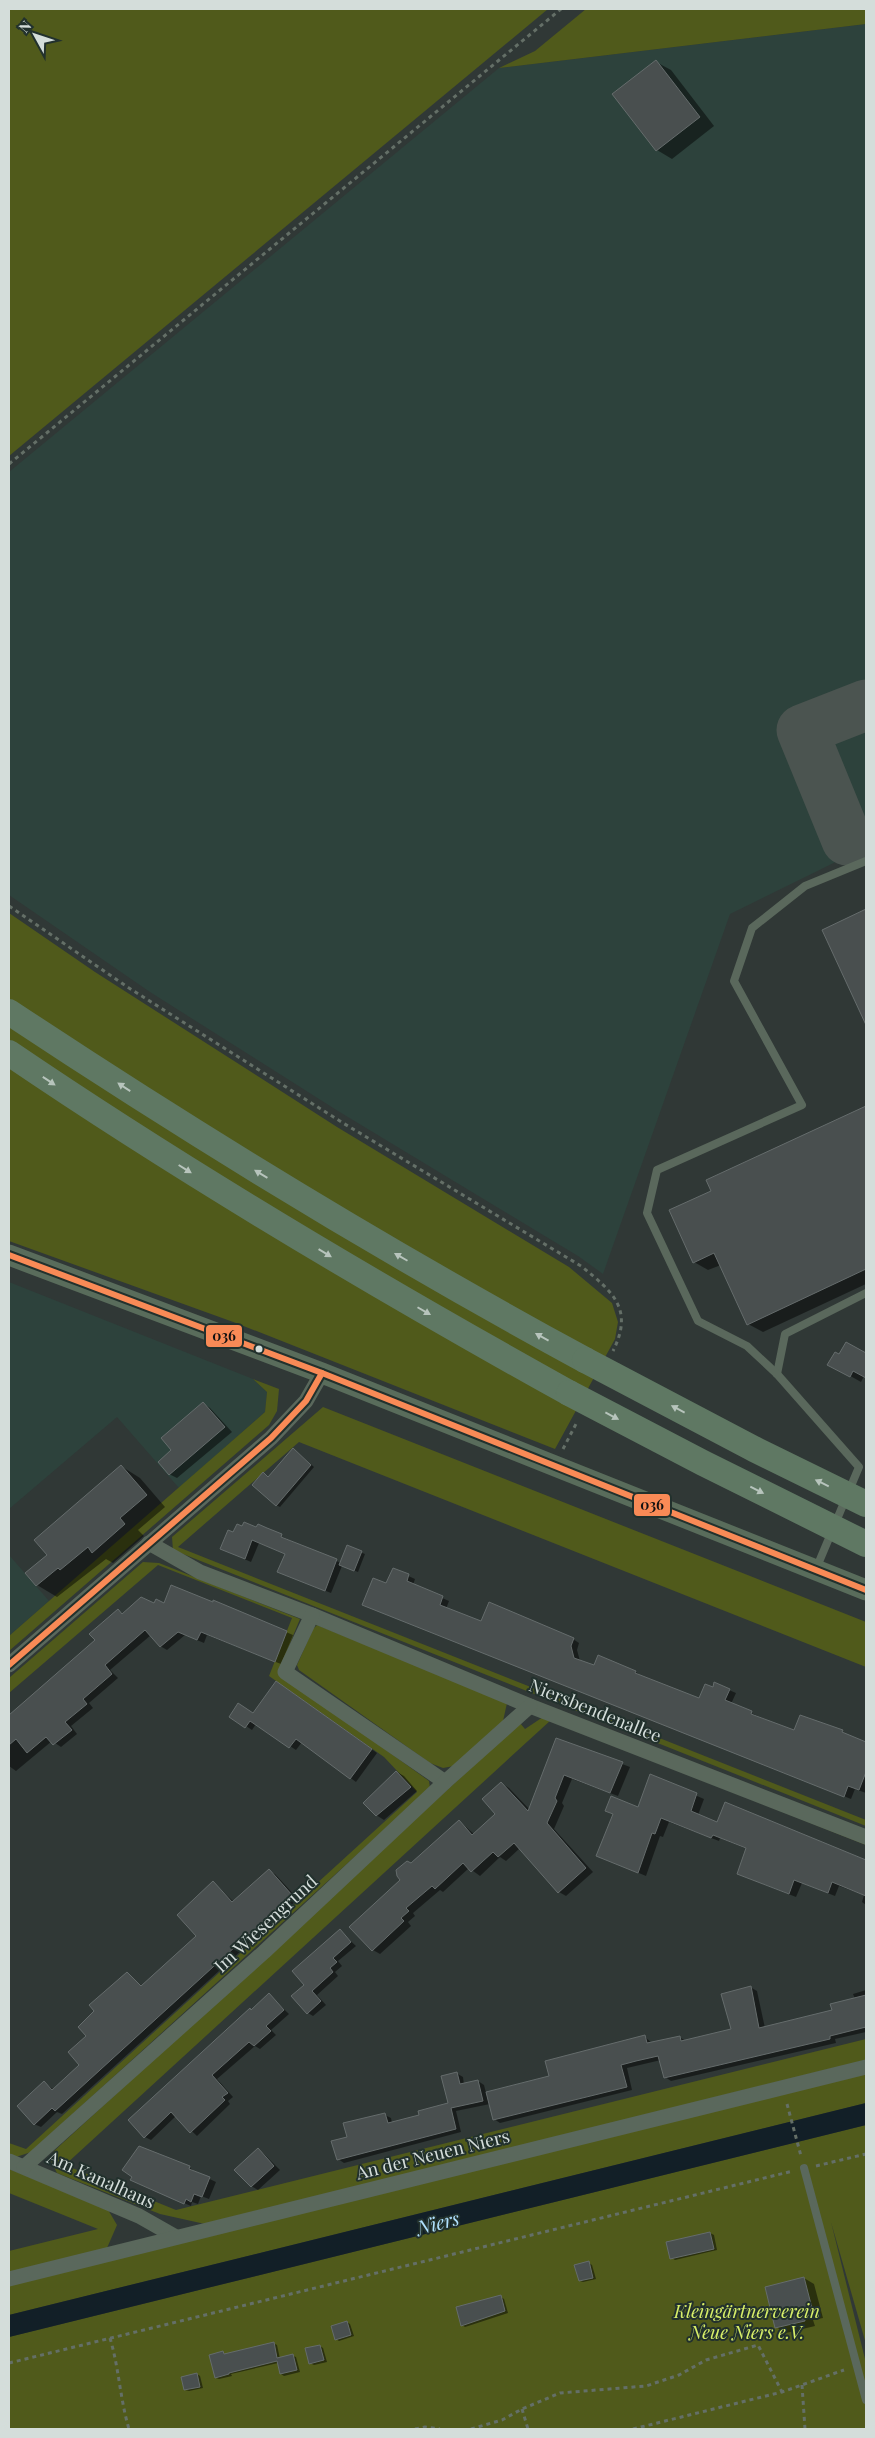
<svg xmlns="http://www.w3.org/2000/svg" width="875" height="2438" font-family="'Playfair Display',serif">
  <rect width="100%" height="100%" fill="#303836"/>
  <!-- built -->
  <g fill="#2d423c">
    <polygon points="866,24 866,847 730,914 603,1274 578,1256 338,1111 150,992 9,895 9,472 499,68"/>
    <polygon points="9,1282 253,1379 267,1392 265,1412 179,1488 117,1417 9,1509"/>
    <polygon points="9,1555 49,1601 9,1636"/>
  </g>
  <!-- green -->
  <g fill="#505a1b">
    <polygon points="9,9 548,9 9,456"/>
    <polygon points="586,9 866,9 866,24 499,68 535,51"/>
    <polygon points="9,913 95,972 337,1127 569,1267 612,1303 618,1322 615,1339 555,1449 236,1323 9,1241"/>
    <polygon points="253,1379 279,1389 277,1411 269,1425 9,1651 9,1636 265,1412 267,1392"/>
    <polygon points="323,1407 866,1622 866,1667 299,1442 178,1547 866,1820 866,1826 173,1550 172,1537"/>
    <polygon points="143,1562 159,1563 300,1619 278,1672 429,1781 430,1788 31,2152 16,2157 9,2154 9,2143 26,2149 417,1792 384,1757 269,1676 292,1618 158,1565 9,1693 9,1678"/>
    <polygon points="317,1625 498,1698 507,1703 503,1721 454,1766 443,1768 430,1763 299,1670 297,1665 313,1629"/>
    <polygon points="543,1717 866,1843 866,1845 551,1720 65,2165 176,2210 866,2039 866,2060 205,2224 160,2214 57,2173 50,2159 54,2151 520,1723 525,1729"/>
    <polygon points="866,2074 866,2103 9,2315 9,2285"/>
    <polygon points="866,2125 866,2344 831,2222 866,2363 866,2429 9,2429 9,2337"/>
    <polygon points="9,2169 107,2208 117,2225 107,2248 9,2273 9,2251 98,2229 9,2193"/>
  </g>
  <!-- water -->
  <polygon fill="#121f27" points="866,2103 866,2125 9,2337 9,2315"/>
  <!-- shadow -->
  <g fill="#0007">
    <polygon points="656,62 671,70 714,126 672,159 657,150"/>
    <polygon points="866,911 866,1022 824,931"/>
    <polygon points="866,1107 866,1284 763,1332 748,1324 721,1265 708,1270 694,1262 713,1191 708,1181"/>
    <polygon points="846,1344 866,1354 866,1377 864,1376 861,1382 829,1364 840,1356"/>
    <polygon points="203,1403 210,1408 232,1432 177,1478 169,1474 173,1451"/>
    <polygon points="296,1451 314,1467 280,1507 276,1505 269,1478"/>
    <polygon points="121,1466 140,1478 165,1507 138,1530 144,1536 113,1563 106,1559 57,1597 37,1585 27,1574 49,1555"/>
    <polygon points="258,1526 341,1563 347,1547 365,1554 358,1572 342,1566 331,1593 285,1575 286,1554 259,1543 251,1562 222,1549 234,1534 257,1529"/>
    <polygon points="393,1569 415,1579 413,1585 449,1601 446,1609 482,1623 573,1639 579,1643 577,1650 580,1661 595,1667 599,1657 636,1672 642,1677 700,1700 713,1689 729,1690 736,1693 731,1704 794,1732 800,1716 842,1731 848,1736 866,1744 866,1793 855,1789 851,1799 364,1605 387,1585"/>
    <polygon points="165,1604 286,1632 293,1635 281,1664 207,1635 204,1643 185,1635 167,1650 160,1646 151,1635 110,1670 118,1678 89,1703 93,1708 71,1726 77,1734 61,1747 52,1741 16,1771 9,1766 9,1716 97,1641 118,1611 123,1614 155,1605"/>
    <polygon points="282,1686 377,1753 356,1782 302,1742 296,1750 256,1724 252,1730 231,1716 254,1714"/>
    <polygon points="557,1739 630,1767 618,1796 572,1779 562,1803 564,1806 554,1829 593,1872 566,1896 559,1892 520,1848 506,1861 500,1857 480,1876 469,1868 443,1892 440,1890 413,1913 415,1916 408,1922 411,1926 380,1954 373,1950 402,1880 411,1865 459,1821 474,1834 497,1814 501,1783 509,1788 530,1810"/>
    <polygon points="397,1772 404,1776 417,1791 384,1820 376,1815"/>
    <polygon points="651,1776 704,1799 698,1815 718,1823 726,1804 866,1860 866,1905 862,1902 864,1895 839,1886 835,1896 802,1883 796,1897 745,1877 738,1873 747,1849 720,1838 719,1841 669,1822 663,1837 660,1836 646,1876 598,1856 614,1815 606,1811 638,1808"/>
    <polygon points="269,1871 275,1874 298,1899 62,2114 57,2112 41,2127 34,2124 44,2082 54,2090 81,2065 96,2011 127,1973 143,1987 198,1936 213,1882 234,1902"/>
    <polygon points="340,1931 356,1946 338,1961 342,1966 335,1972 338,1976 317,1995 326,2005 313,2016 308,2013 306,1985"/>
    <polygon points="750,1987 757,1991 765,2028 834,2011 855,1999 853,1994 866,1990 866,2032 835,2039 836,2043 671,2081 665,2077 661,2060 627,2068 632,2090 500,2123 494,2119 490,2104 456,2111 461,2132 344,2163 338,2159 348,2138 385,2115 391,2118 392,2123 420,2116 449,2104 456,2073 463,2077 464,2085 478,2081 484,2085 486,2093 551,2077 645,2037 652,2043 679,2037 686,2041 732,2030"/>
    <polygon points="269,1995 289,2014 271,2030 276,2035 260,2049 255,2046 217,2079 233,2097 228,2101 230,2104 197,2136 176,2116 151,2140 145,2137 252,2011"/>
    <polygon points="258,2150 264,2154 280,2170 258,2190 251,2186"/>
    <polygon points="189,2167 195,2172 216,2182 209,2199 201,2196 198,2204 192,2202 191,2206 137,2183"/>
    <polygon points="710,2233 714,2235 717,2250 675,2260 672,2258 667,2243"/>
    <polygon points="589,2263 592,2265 596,2279 583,2282 580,2281"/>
    <polygon points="804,2278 814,2284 823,2318 813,2320 815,2326 786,2333 776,2327"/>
    <polygon points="501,2297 504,2299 508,2313 465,2327 462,2325"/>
    <polygon points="347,2322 350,2324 354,2336 339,2341 336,2339"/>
    <polygon points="273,2343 277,2345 280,2359 293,2356 296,2357 300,2372 284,2376 281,2374 278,2363 231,2374 232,2376 219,2379 216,2378 223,2353 227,2355"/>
    <polygon points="320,2346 323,2348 327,2362 314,2365 310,2363"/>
    <polygon points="197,2374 200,2376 203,2388 189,2391 185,2390"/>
  </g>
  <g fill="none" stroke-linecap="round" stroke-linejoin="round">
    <!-- taxiway -->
    <polyline stroke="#4b5450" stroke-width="51" points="847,840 802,730 866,705"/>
  </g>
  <!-- building -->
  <g fill="#494f4f" stroke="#656c6c">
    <polygon points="656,60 700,117 656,151 612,94"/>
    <polygon points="866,909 866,1025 822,930"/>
    <polygon points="866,1106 866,1269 747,1325 714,1253 693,1263 669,1210 711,1191 706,1180"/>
    <polygon points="846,1342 866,1353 866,1378 853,1371 850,1377 827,1365 835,1352 839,1354"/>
    <polygon points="203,1402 225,1427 169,1475 158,1462 171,1450 161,1438"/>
    <polygon points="293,1448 311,1465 276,1506 252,1485 263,1472 268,1477"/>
    <polygon points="121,1465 147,1495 120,1518 125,1524 92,1553 88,1547 60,1570 58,1568 36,1586 25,1573 47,1555 34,1540"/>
    <polygon points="244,1522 256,1527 258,1524 267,1528 282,1534 281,1537 337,1559 325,1591 277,1572 285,1554 252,1540 245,1559 220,1549 228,1530 233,1532 237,1524 242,1526"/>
    <polygon points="347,1545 362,1551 354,1571 339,1565"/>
    <polygon points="393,1568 409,1574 407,1581 443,1596 440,1605 481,1621 489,1602 574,1638 571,1646 574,1658 594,1665 598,1655 636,1671 635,1673 699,1698 705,1684 713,1687 714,1682 730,1689 725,1700 752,1711 751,1714 794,1730 800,1715 843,1730 842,1732 866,1742 866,1772 859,1790 848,1786 844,1797 362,1605 373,1578 386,1583"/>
    <polygon points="171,1585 213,1602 213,1600 287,1631 275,1662 201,1632 197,1640 178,1632 160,1647 145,1630 105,1665 112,1674 83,1699 87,1704 65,1722 72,1730 53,1745 46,1737 27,1753 16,1739 9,1745 9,1715 95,1640 89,1634 118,1609 122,1614 141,1597 154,1603 156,1599 164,1603"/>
    <polygon points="276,1681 372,1749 350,1779 296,1739 289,1748 250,1721 245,1728 229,1717 238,1703 253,1713"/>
    <polygon points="556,1738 623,1762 610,1793 564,1775 555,1798 557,1801 547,1823 586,1868 558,1893 514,1843 498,1857 493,1852 471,1872 463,1863 435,1889 432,1886 406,1908 409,1911 401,1918 404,1921 372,1951 349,1927 400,1880 397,1876 396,1870 407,1861 411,1863 459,1820 472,1835 495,1814 482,1799 501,1782 528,1811"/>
    <polygon points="396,1771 411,1787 376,1816 363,1803"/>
    <polygon points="650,1774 697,1793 691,1811 717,1822 725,1802 866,1860 866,1896 832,1882 828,1893 794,1880 789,1894 737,1874 746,1848 713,1835 711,1838 661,1818 655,1834 652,1833 638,1873 596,1856 613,1814 605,1811 611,1796 638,1807"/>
    <polygon points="269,1869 292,1895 55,2111 52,2108 34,2125 17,2106 44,2081 52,2090 79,2065 68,2052 86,2036 78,2027 94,2011 89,2005 127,1972 141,1986 196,1936 177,1915 213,1881 232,1902"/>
    <polygon points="340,1929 351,1942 333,1958 337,1962 330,1968 333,1972 312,1991 321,2001 307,2014 291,1996 304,1985 292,1971"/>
    <polygon points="751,1986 759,2028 832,2010 830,2004 866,1995 866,2027 830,2036 830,2039 664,2078 658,2056 636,2061 621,2065 627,2087 493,2120 486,2092 549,2076 545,2061 645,2035 647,2043 680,2036 681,2041 731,2029 721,1994"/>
    <polygon points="269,1993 284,2010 266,2026 271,2031 254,2046 249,2042 212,2075 228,2093 222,2097 225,2100 190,2133 171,2112 144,2138 128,2120 250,2008 251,2010"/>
    <polygon points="457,2072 460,2084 478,2080 483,2101 451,2108 456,2129 337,2160 331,2141 347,2137 343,2123 385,2113 388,2123 419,2115 418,2111 448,2103 441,2076"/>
    <polygon points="139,2146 190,2166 189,2169 210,2177 202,2197 194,2194 191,2202 186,2199 184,2204 130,2180 132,2177 122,2170"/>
    <polygon points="258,2148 274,2166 251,2187 234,2170"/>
    <polygon points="710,2232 714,2249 670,2259 666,2242"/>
    <polygon points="589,2261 593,2278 579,2281 574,2265"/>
    <polygon points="804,2277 813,2312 804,2315 805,2321 775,2328 765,2287"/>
    <polygon points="501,2295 505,2311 461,2326 456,2307"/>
    <polygon points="347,2321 351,2335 335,2340 331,2326"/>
    <polygon points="274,2342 277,2358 293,2354 297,2370 280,2374 277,2361 229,2373 229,2374 215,2378 209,2355 223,2351 224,2354"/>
    <polygon points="320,2345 324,2360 309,2364 305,2348"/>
    <polygon points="197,2373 200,2387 184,2390 181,2377"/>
  </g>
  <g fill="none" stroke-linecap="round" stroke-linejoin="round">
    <!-- path -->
    <g stroke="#646f67" stroke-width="3" stroke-dasharray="4 4" stroke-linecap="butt">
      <polyline points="9,464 561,9"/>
      <path d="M9,906L129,988L343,1123L581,1266C613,1292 634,1309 613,1351"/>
      <polyline points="563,1449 577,1422"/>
      <polyline points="787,2104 801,2156"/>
      <polyline points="816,2166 866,2154"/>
      <path d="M110,2338C119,2368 120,2399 129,2429"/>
      <polyline points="9,2363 793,2171"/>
      <polyline points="802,2385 805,2429"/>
      <polyline points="522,2409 528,2429"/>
      <polyline points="415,2429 425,2427 440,2429"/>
      <polyline points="471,2429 502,2420 522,2409 560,2393 646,2386 679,2375 706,2360 758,2345 782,2392"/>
      <polyline points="633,2429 782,2392 844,2370"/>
    </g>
    <!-- lane -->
    <g stroke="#5a685c" stroke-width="8">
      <polyline points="777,1374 785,1334 866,1293"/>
      <polyline points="816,1569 859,1467 777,1374 747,1346 698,1321 647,1213 657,1170 802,1105 734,981 752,928 805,886 866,861"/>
      <polyline points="804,2168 866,2400"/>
    </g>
    <!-- street -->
    <g stroke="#5a685c" stroke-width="15">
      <polyline points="149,1543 200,1572 312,1615 530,1706 866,1837"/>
      <polyline points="312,1615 285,1672 445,1782"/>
      <polyline points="9,1665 271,1438 306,1401 322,1373"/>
      <polyline points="9,2161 139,2216 176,2237"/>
      <polyline points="24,2167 264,1952 445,1782 530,1706"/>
      <polyline points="9,2279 866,2067"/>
    </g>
    <!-- secondary -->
    <polyline stroke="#596c5b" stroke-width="21" points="9,1255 322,1373 866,1590"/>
    <!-- highway -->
    <g stroke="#5f7863" stroke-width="26">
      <path d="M9,1012C196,1136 388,1253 585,1360"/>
      <path d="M9,1053C190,1176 378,1287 569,1393"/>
    </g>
    <!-- highway-bridge -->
    <g stroke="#5f7863" stroke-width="26">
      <polyline points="585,1360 754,1449 866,1504"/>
      <polyline points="569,1393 703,1463 866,1544"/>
    </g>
    <defs>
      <g id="bus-1">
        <polyline points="9,1255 322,1373 866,1590"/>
        <polyline points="9,1665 271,1438 306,1401 322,1373"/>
      </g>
    </defs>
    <!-- bus-1 casing -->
    <use href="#bus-1" stroke="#22312d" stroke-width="10"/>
    <!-- bus-1 -->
    <use href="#bus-1" stroke="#f98a56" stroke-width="6"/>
  </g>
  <!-- one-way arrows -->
  <defs><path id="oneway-solid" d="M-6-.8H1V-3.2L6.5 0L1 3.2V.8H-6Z" transform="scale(1.25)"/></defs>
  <g fill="#b7c4bc">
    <use href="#oneway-solid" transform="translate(49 1081) rotate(34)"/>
    <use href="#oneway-solid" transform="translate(124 1087) rotate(-147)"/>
    <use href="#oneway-solid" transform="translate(185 1169) rotate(32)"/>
    <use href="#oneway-solid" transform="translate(261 1174) rotate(-149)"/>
    <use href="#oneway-solid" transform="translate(325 1253) rotate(31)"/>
    <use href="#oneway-solid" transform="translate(401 1257) rotate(-150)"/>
    <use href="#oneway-solid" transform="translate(424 1311) rotate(30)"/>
    <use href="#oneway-solid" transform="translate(542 1337) rotate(-151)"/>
    <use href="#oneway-solid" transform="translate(678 1409) rotate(-152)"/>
    <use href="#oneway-solid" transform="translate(612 1416) rotate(28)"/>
    <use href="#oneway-solid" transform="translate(822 1483) rotate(-154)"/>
    <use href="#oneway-solid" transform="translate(757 1490) rotate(27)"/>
  </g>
  <!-- markers -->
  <circle fill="#d4ddda" stroke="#22312d" stroke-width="2" cx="259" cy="1349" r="4.5"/>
  <g text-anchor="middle" stroke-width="4" stroke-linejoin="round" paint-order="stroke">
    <!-- street labels -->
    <g font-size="18" fill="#d4ddda" stroke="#22312d">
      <text transform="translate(595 1711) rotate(22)" y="6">Niersbendenallee</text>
      <text transform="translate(266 1924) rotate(-43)" y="6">Im Wiesengrund</text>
      <text transform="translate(433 2155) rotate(-14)" y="6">An der Neuen Niers</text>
      <text transform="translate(101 2180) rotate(24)" y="6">Am Kanalhaus</text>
    </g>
    <!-- park labels -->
    <g font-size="18" font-style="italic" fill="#d8ef69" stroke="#22312d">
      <text x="747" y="2318">Kleingärtnerverein<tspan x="747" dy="21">Neue Niers e.V.</tspan></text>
    </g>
    <!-- water labels -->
    <g font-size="19" font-style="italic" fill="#b0e1fe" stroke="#22312d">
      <text transform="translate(438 2223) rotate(-14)" y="7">Niers</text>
    </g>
  </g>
  <g stroke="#22312d" stroke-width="2">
    <rect x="205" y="1324" width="38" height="24" rx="5" fill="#f98a56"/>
    <rect x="633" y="1493" width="38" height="24" rx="5" fill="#f98a56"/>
  </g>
  <g font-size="14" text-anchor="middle" font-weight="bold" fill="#111">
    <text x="224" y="1341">036</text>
    <text x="652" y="1510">036</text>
  </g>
  <!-- border -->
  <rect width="875" height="2438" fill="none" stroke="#d4ddda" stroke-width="20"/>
  <!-- north arrow -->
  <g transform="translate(35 35) rotate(310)" stroke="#22312d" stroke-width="4" paint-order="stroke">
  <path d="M0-4L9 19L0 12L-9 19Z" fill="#d4ddda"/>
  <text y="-8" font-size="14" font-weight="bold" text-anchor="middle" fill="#d4ddda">N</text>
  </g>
</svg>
